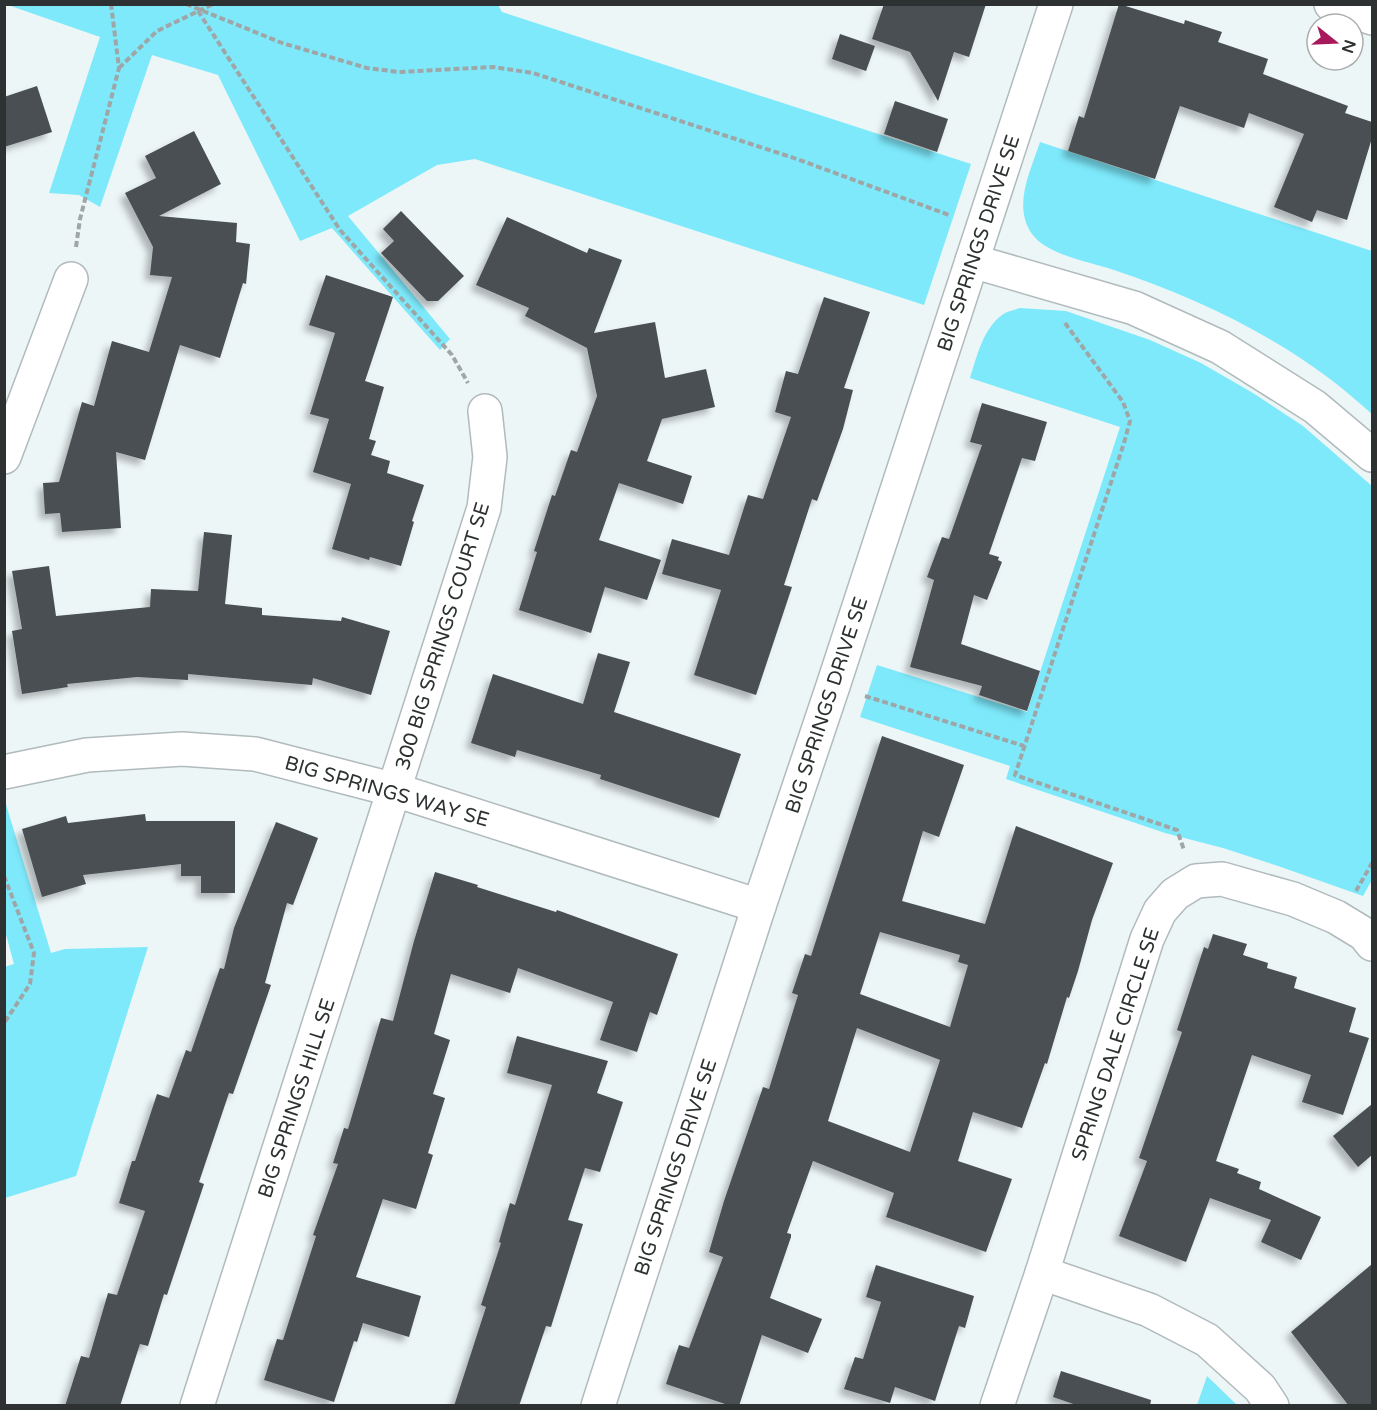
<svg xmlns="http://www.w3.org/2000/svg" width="1377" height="1410" font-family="'Varela Round',sans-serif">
  <defs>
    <filter id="shadow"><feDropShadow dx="-5.5" dy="5.5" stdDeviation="3" flood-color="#0004"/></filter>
  </defs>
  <rect width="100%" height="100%" fill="#edf6f7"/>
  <!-- green -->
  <g fill="#7de9fb">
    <polygon points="5,4 498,5 502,12 971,164 924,305 475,159 437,165 348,216 450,339 440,350 332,228 300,241 218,75 152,55 100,207 79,195 49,193 100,37"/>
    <path d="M1040,142L1372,251V414C1358,402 1345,390 1330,379C1266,331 1190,295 1114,270C1090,262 1047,255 1032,234C1012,206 1031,170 1040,142Z"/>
    <path d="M1020,308L1066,311L1150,340L1201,363L1253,393L1303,426L1372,486V880L1363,896L1278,866L1223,848L1165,833L1006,779L1010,766L860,717L877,665L1027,712L1120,427L970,378C977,356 983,329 1002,315C1007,311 1014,310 1020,308Z"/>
    <polygon points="5,801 51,953 65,949 148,947 76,1176 5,1198 4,967 14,964 5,931"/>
    <polygon points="1207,1376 1237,1405 1197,1405"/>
  </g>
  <!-- building -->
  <g fill="#495052" fill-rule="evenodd" filter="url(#shadow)">
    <polygon points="884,4 986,4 969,57 954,52 938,101 910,52 872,39"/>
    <polygon points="1119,4 1184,24 1185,20 1222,32 1218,42 1268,59 1263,74 1348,106 1345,113 1372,122 1372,138 1347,220 1317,210 1312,222 1274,207 1304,134 1249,113 1244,128 1180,106 1155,179 1068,151 1079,116 1084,118"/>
    <polygon points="840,34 875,46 866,71 832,59"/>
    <polygon points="37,86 52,132 4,147 4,97"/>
    <polygon points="895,101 948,119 937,152 884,134"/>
    <polygon points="194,131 221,184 159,216 237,223 236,242 250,244 246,284 243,283 220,358 180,345 145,460 116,452 121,528 62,532 60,513 45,514 43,483 59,482 82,402 94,406 112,341 149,352 172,277 150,275 153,247 125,193 156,178 145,156"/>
    <polygon points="401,211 464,276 438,301 427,301 381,253 394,241 383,229"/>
    <polygon points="507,217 587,253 589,248 622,260 594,333 655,322 665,378 706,369 715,407 662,419 647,461 692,476 683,504 619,483 599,540 661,560 647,600 605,587 591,633 519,610 537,552 534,551 552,495 555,496 571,450 577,452 597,396 587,348 525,316 529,308 476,285"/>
    <polygon points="326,275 393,297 365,381 384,387 369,439 376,441 371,455 390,461 387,473 424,485 412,521 414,522 401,566 370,557 369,560 332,549 351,484 313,472 329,419 310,414 335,333 309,325"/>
    <polygon points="824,297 870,312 844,388 853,390 843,429 817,501 812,499 784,585 792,587 756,695 694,675 721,590 662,574 672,539 729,555 748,495 763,499 791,417 775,412 786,371 798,374"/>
    <polygon points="982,403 1047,422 1035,461 1022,458 989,554 999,557 998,560 1002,562 987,600 974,595 961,644 1040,671 1027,711 979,695 982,686 910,667 934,580 927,577 942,537 949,539 982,445 970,442"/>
    <polygon points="204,532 232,535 225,604 262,608 262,615 341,621 342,617 390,631 371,695 313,678 312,685 188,674 188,680 137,677 67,684 68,687 22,694 12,631 22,629 12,571 49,566 56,616 150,607 151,589 198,591"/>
    <polygon points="598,653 630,662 614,712 741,754 719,818 600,779 601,775 517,750 515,757 471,743 493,674 583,704"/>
    <path d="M882,736L964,765L939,837L923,831L902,901L985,924L1016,826L1113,863L1092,920L1078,971L1069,998L1067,997L1047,1064L1045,1063L1022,1128L973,1112L958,1161L1012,1179L986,1252L886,1217L894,1193L813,1161L787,1233L791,1234V1237L770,1298L822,1319L808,1353L762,1335L739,1406H731L666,1384L679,1345L689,1348L723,1257L709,1252L724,1201L763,1087L769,1089L798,995L792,993L805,954L811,956ZM880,932L960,955L958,962L968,965L950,1027L860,994ZM857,1028L940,1060L910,1152L828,1121Z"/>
    <polygon points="145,814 146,821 235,821 235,893 201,893 201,876 181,876 181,864 83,875 86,884 42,897 22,829 66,816 68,823"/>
    <polygon points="276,822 318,838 293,905 287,903 265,983 271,985 233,1094 229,1093 199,1182 204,1184 167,1295 164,1294 148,1346 140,1344 120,1406 65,1406 81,1356 89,1358 108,1293 117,1295 145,1211 119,1203 132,1161 135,1161 157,1094 169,1098 186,1050 191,1052 220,968 224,969 234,928"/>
    <polygon points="435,872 478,885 477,887 556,912 557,910 678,954 657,1015 650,1012 637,1052 600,1040 613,1002 518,968 510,993 451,974 434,1034 450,1040 433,1094 445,1098 428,1153 433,1155 416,1209 383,1199 356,1277 421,1296 409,1337 363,1323 357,1342 354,1341 334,1402 264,1380 277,1339 283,1340 316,1236 313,1235 338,1164 333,1163 344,1128 348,1129 381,1018 393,1021 414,941"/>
    <polygon points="1213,934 1247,944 1243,955 1268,963 1267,968 1297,977 1294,988 1356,1008 1349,1032 1369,1038 1343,1115 1302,1102 1311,1075 1252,1055 1216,1161 1239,1169 1237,1173 1261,1182 1259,1189 1321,1217 1301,1260 1261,1242 1271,1220 1210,1198 1186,1262 1119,1236 1147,1161 1139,1158 1182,1032 1177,1030 1204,947 1208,949"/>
    <polygon points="517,1036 608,1061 597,1093 623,1102 600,1172 585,1168 568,1220 583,1224 551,1327 546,1326 519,1406 454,1406 486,1307 481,1305 501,1243 499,1242 510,1203 515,1205 552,1085 507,1073"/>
    <polygon points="1372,1104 1372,1155 1358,1167 1333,1136"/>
    <polygon points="1372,1264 1372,1406 1349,1406 1291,1332"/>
    <polygon points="876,1265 974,1296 965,1328 959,1326 935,1401 895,1387 890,1403 844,1389 855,1357 863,1359 881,1302 866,1297"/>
    <polygon points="1061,1371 1151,1400 1150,1406 1079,1406 1053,1397"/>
  </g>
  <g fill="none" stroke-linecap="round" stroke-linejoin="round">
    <defs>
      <g id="minor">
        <polyline points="1331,4 1372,18"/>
        <polyline points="972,261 1134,308 1220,347 1315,407 1372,455"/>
        <polyline points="4,457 71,279"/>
        <polyline points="4,772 87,755 182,749 255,754 395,790 759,906"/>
        <polyline points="1042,1273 1149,1310 1207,1340 1260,1388 1272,1406"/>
        <polyline points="197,1406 484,508 490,457 485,411"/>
        <polyline points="598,1406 759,906 833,686 1056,4"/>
        <polyline points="997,1406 1042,1273 1147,939 1160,911 1175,894 1196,881 1222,879 1293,899 1336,917 1364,934 1372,944"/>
      </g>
    </defs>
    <!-- minor casing -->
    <use href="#minor" stroke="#b1babc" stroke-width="36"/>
    <!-- path -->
    <g stroke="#9fa6a7" stroke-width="4" stroke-dasharray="6 3" stroke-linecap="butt">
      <polyline points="186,4 282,43 367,68 399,72 493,67 533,73 797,159 949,215"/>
      <polyline points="198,11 340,230 452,355 468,383"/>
      <polyline points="119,68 157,31 213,4"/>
      <polyline points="76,247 80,219 119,68 111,4"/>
      <polyline points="1065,323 1123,402 1130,421 1124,443 1015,775 1177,830 1184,850"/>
      <polyline points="865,696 1024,746"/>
      <polyline points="4,876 34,953 30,984 4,1023"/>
      <polyline points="1356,891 1372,863"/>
    </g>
    <!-- minor -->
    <use href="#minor" stroke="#fff" stroke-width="33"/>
  </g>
  <g text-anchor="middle" stroke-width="6" stroke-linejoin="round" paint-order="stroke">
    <!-- street labels -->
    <g font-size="20" fill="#2d3132" stroke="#fff">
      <text transform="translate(978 243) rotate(-72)" y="7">BIG SPRINGS DRIVE SE</text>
      <text transform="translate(442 636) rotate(-73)" y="7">300 BIG SPRINGS COURT SE</text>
      <text transform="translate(826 705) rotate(-72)" y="7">BIG SPRINGS DRIVE SE</text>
      <text transform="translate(387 791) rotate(16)" y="7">BIG SPRINGS WAY SE</text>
      <text transform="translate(1115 1044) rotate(-72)" y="7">SPRING DALE CIRCLE SE</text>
      <text transform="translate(296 1098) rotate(-72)" y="7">BIG SPRINGS HILL SE</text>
      <text transform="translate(675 1167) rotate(-72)" y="7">BIG SPRINGS DRIVE SE</text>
    </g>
  </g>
  <!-- border -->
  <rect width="1377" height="1410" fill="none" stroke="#2d3132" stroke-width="12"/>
  <!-- north arrow -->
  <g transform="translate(1335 42) rotate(108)"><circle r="28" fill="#ffffff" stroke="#abadad" stroke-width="1.5"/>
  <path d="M0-4.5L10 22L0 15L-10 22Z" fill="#a7195a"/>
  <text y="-9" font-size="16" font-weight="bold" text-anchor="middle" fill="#2d3132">N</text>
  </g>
</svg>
